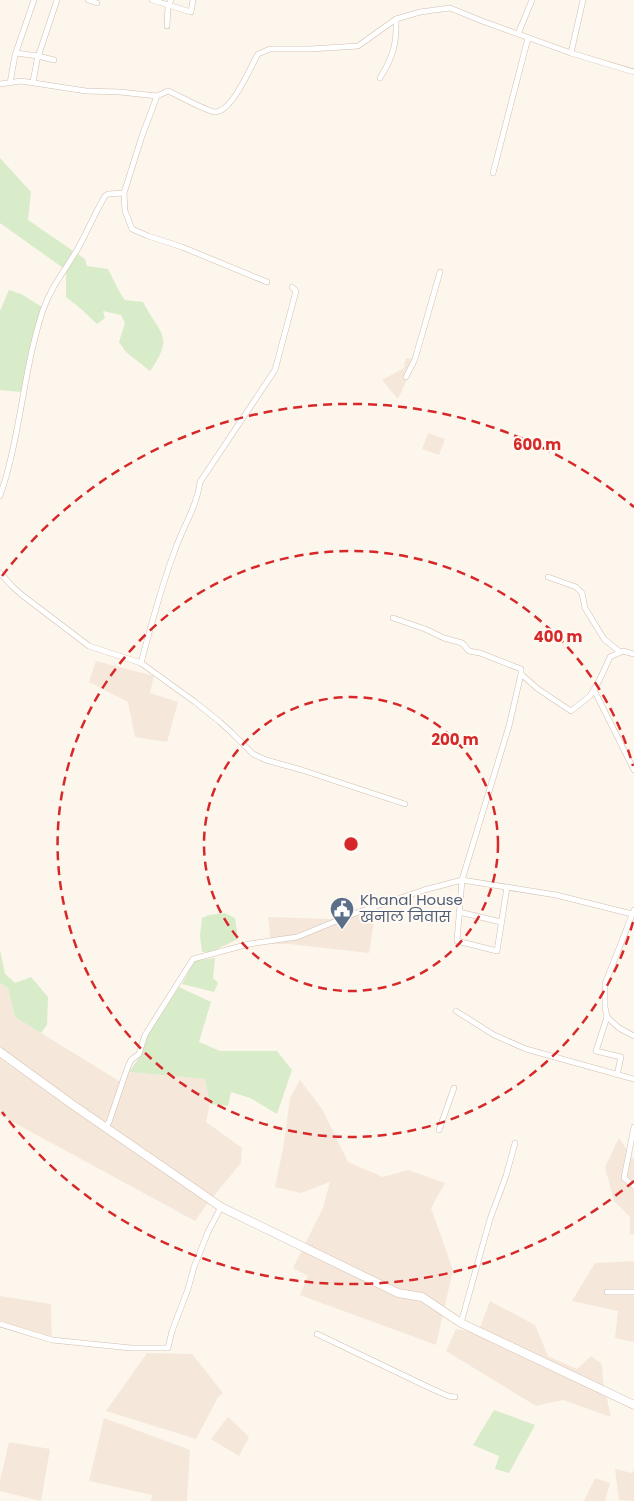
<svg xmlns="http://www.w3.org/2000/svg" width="634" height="1501" font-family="Poppins,'Noto Sans Devanagari',sans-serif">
  <rect width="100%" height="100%" fill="#fdf6ec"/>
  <!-- residential -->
  <g fill="#f5e8da">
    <polygon points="406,358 413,359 414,364 398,399 382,380 404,368"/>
    <polygon points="428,433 445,439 439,455 422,449"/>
    <polygon points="96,661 154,676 150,693 178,702 167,742 135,737 128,702 89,682"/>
    <polygon points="377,903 369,953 289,944 271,944 268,917 330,919"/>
    <polygon points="0,983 8,988 15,1017 119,1081 129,1072 205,1079 210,1104 206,1122 242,1148 241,1163 207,1204 195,1221 0,1115"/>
    <polygon points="300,1080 322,1109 348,1162 383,1177 408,1170 445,1183 431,1208 453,1270 436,1345 300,1295 308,1276 293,1268 323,1208 330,1182 301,1193 275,1187 283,1149 290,1098"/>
    <polygon points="619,1138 634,1160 634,1235 630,1234 630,1217 614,1201 605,1167"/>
    <polygon points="634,1261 634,1342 615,1338 618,1311 572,1301 595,1263"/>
    <polygon points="0,1296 51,1304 52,1340 0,1323"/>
    <polygon points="490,1301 535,1325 548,1356 577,1369 591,1356 602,1364 603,1381 611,1417 563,1400 536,1406 446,1351 456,1329 478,1333"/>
    <polygon points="147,1353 192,1354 223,1393 218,1397 196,1439 106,1411"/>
    <polygon points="228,1417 249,1437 239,1456 211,1439"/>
    <polygon points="104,1418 190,1450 187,1501 151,1501 152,1495 89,1481"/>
    <polygon points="9,1442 50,1449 41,1501 0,1491 0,1481"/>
    <polygon points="615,1469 632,1473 634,1470 634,1501 619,1500"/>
    <polygon points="595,1478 610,1483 605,1501 584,1501"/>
  </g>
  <!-- green -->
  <g fill="#d8ecc9">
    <path d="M0,158L31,192L28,220L85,259L87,266L108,269L120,293L125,300L143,302C160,335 175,335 150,371L126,352L119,342L125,323L121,315L103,311L105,318L97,324L80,308L66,297V270L0,223Z"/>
    <polygon points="9,290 21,294 42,307 27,362 21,392 0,390 0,311"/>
    <polygon points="225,913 235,918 238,939 211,952 202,952 200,936 202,918 209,915"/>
    <polygon points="0,950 5,974 15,983 31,977 48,997 47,1025 41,1033 15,1017 8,988 0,983"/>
    <polygon points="215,958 213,978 218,983 214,992 182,984 194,961"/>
    <polygon points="179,987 211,1002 199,1042 220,1051 277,1051 292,1070 277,1114 250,1098 231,1092 228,1106 210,1104 205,1079 129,1072 141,1055 147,1036"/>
    <polygon points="494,1410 535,1425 509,1473 495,1469 499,1456 473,1445"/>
  </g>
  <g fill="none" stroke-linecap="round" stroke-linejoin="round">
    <defs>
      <g id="street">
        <polyline points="88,0 97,3"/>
        <polyline points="152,0 191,12 193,0"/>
        <polyline points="167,26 168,6 171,0"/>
        <polyline points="518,34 532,0"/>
        <polyline points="16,53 38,56 54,60"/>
        <polyline points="571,53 583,0"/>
        <path d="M380,78C393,57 397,44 396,19"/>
        <polyline points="33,82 37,60 57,0"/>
        <polyline points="10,83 15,55 34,0"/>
        <path d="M0,84L21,81L86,91L120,92L157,96L168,91C178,95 206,111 215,112C232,112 250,68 258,54L270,49H310L358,46L396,19L420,12L450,8L482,21L571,53L634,72"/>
        <polyline points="157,96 142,136 124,193 125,211 132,229 148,236 182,247 267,282"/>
        <polyline points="493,173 528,38"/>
        <polyline points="406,377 415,359 440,272"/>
        <path d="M0,496C21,435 23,370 43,310C51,287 65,270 77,250C87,232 95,213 105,196L108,194L124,193"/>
        <path d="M0,573L13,587L22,595L89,646L141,663C151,625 161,587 175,550C183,527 197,506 200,482L275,370L296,291L292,287"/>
        <polyline points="548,577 576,587 582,593 585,608 604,639 620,652"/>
        <polyline points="393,618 425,629 444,638 462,643 469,651 480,653 521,669 521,674 538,689 571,711 590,696 599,681 610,657 623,651 634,654"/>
        <polyline points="141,663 195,702 220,722 231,732 253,754 266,760 302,770 405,804"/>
        <polyline points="594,690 634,770"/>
        <polyline points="507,887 497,951 457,941 462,880 509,726 521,674"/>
        <polyline points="634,910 605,984 605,1007 607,1017 619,1028 634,1036"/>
        <polyline points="459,912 501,922"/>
        <polyline points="456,1011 494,1035 526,1049 634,1079"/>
        <polyline points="607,1017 596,1051 621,1057 617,1075"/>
        <polyline points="634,1127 624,1178 634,1186"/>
        <polyline points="105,1128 109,1122 127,1069 131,1060 139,1054 145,1035 193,959 249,944 297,937 356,913 424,890 462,880 556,895 632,914"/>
        <polyline points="439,1130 454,1088"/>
        <polyline points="607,1292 634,1292"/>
        <polyline points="461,1323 490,1219 506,1176 515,1143"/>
        <polyline points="0,1324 52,1340 131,1348 168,1348 172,1331 188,1289 194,1267 208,1232 221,1207"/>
        <polyline points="317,1334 428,1387 448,1396 455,1397"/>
      </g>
      <polyline id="secondary" points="0,1052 73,1105 221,1207 398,1293 422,1297 461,1323 634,1405"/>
    </defs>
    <!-- street casing -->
    <use href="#street" stroke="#d1beb0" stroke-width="6"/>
    <!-- secondary casing -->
    <use href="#secondary" stroke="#d6c0b0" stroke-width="9"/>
    <!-- street -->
    <use href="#street" stroke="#fff" stroke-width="5"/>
    <!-- secondary -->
    <use href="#secondary" stroke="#fff" stroke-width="8"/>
  </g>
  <!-- distance rings -->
  <g fill="none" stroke="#d62828" stroke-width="2.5" stroke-dasharray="9 6">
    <circle cx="351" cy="844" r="147"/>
    <path d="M633 922A293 293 0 1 1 633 766"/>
    <path d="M634 1181A440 440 0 0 1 2 1112M2 576A440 440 0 0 1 634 507"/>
  </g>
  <!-- icons -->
  <defs>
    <symbol id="civic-pin" viewBox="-11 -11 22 30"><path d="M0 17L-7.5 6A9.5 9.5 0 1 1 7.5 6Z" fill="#5c6f8a" stroke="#fffaf3"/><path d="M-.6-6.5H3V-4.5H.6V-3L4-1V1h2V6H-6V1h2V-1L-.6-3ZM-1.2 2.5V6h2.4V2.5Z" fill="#fff"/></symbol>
  </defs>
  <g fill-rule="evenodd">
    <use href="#civic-pin" x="328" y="895" width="28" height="38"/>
  </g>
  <g text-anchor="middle" stroke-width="4" stroke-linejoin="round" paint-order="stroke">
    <!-- service labels -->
    <g font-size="15" fill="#4e5e75" stroke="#fffaf3" text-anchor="start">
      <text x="360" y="905">Khanal House<tspan x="360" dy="17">खनाल निवास</tspan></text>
    </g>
  </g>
  <circle cx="351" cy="844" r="8" fill="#d62828" stroke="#fffaf3" stroke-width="2.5"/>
  <g font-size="15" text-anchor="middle" font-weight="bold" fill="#d62828" stroke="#fffaf3" stroke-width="4" stroke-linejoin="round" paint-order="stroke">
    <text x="537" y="450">600 m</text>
    <text x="558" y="642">400 m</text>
    <text x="455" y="745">200 m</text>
  </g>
</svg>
